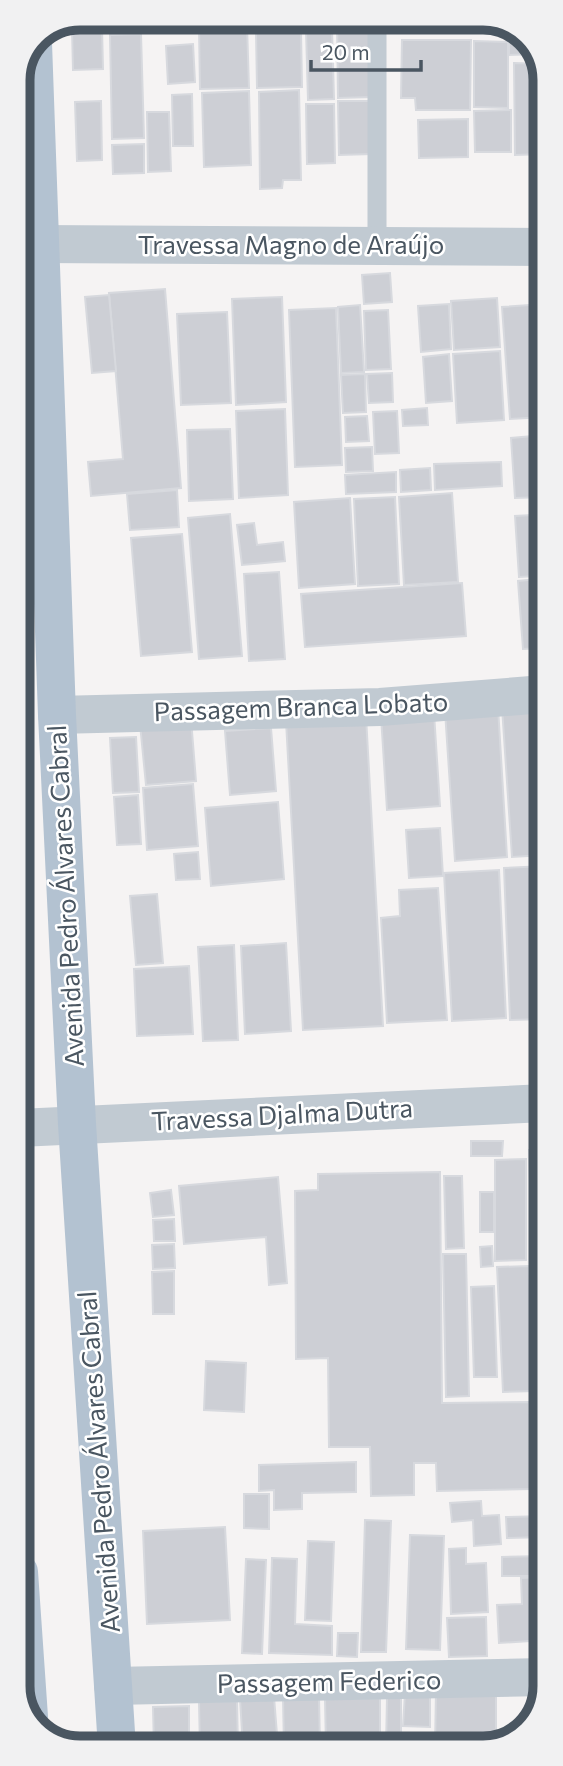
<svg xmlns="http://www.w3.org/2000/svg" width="563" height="1766" font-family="Commissioner,sans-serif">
  <rect width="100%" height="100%" fill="#f5f3f3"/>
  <!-- building -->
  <g fill="#cdcfd5" stroke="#d7d9de" stroke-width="2">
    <polygon points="337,18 371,18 372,97 338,98"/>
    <polygon points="395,18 491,18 501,23 501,31 395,33"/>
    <polygon points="247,25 249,88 200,89 199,27"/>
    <polygon points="509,26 524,33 537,54 509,55"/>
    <polygon points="102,28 103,69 73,70 72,29"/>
    <polygon points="332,29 334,99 308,100 306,30"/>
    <polygon points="301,31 302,87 257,88 256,32"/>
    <polygon points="141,34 144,138 112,139 110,35"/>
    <polygon points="402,40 471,40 470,110 416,110 415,98 401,98"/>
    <polygon points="474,41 508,42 508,108 474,107"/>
    <polygon points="193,44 195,82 168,84 166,46"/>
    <polygon points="514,63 543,64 544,154 515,155"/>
    <polygon points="299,90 301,180 283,180 282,188 260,189 259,92"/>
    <polygon points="249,91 251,165 204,167 202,93"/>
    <polygon points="192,94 193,146 173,146 172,95"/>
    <polygon points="101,101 102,160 77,161 75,102"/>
    <polygon points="338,101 371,101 372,154 339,155"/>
    <polygon points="306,104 334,104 335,163 307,164"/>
    <polygon points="511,110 511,152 475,152 474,111"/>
    <polygon points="147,112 169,112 171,171 148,172"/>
    <polygon points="468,119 468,157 419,158 418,120"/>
    <polygon points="144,144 144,173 113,174 112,145"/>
    <polygon points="390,273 392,302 364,304 362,275"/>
    <polygon points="165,289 181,488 91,496 88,462 123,459 109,293"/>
    <polygon points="109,295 116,371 92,373 85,297"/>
    <polygon points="282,297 286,402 236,405 232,299"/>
    <polygon points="497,298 500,347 454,350 451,301"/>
    <polygon points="449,304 451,349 421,352 418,306"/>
    <polygon points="544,304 544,417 510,419 502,307"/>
    <polygon points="360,305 364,372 341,373 338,307"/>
    <polygon points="336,308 342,465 295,467 289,310"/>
    <polygon points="388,310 391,369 366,370 364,311"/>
    <polygon points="227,312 231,403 181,405 177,314"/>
    <polygon points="500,351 504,420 457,423 453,354"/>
    <polygon points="449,354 452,401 426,403 423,357"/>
    <polygon points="392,373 393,402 369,403 367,374"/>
    <polygon points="365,374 366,412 343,413 341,375"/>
    <polygon points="427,408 428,425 403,426 402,410"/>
    <polygon points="285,409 288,495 239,498 236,411"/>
    <polygon points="397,411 399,453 375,454 373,412"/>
    <polygon points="367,416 369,441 346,442 345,417"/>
    <polygon points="230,429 233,499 189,501 187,430"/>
    <polygon points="544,435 544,497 515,498 511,438"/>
    <polygon points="372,447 373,471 346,472 345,448"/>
    <polygon points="501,462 502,486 435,490 434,464"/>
    <polygon points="430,468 431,490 401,492 400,470"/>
    <polygon points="396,472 396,492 346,494 345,475"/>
    <polygon points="177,490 179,527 130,530 127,494"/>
    <polygon points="452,493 458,582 404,585 399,497"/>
    <polygon points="395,497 399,584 358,586 354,499"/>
    <polygon points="350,498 355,584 299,588 294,502"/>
    <polygon points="230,514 242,656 199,659 188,518"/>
    <polygon points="532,515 536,576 519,577 515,516"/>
    <polygon points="540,518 544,518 544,587"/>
    <polygon points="254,523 257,545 283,542 285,561 242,565 237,525"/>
    <polygon points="182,534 192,652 141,656 131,538"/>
    <polygon points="279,572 285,659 249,661 244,574"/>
    <polygon points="537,579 542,648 523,649 518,581"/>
    <polygon points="462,583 466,636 305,647 301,594"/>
    <polygon points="544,704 544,855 512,857 502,707"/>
    <polygon points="498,707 507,857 455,861 445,711"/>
    <polygon points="434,713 440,806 387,810 381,716"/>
    <polygon points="366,716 383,1026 303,1030 286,721"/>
    <polygon points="191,719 196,781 146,785 140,724"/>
    <polygon points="271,728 276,791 230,795 225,731"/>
    <polygon points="136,737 139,792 113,793 110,738"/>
    <polygon points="193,784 198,846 147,850 143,788"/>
    <polygon points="138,795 141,844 117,845 114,797"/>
    <polygon points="278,802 284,879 211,886 205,808"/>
    <polygon points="440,828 443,876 409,878 406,830"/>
    <polygon points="198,852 200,879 176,880 174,854"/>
    <polygon points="544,866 545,1019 510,1020 504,868"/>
    <polygon points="499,870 506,1018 452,1021 444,873"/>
    <polygon points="438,888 447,1020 387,1023 381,918 400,916 399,890"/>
    <polygon points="157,894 163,963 136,965 130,896"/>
    <polygon points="286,943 291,1031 245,1034 241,946"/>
    <polygon points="234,945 238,1040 203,1041 198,947"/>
    <polygon points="189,966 193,1034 137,1036 134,969"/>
    <polygon points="471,1141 503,1141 502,1156 471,1156"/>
    <polygon points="529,1150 545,1150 545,1182 530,1182"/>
    <polygon points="526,1159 526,1260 495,1261 495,1160"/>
    <polygon points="440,1172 442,1403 529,1402 530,1489 437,1491 436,1463 414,1463 414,1495 371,1496 370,1447 329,1447 328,1358 296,1359 295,1191 318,1190 318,1174"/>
    <polygon points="444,1176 462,1176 464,1248 446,1249"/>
    <polygon points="278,1177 287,1283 269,1285 266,1237 184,1244 179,1186"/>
    <polygon points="531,1186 545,1186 545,1263 530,1263"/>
    <polygon points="171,1190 174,1215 153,1217 150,1193"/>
    <rect x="480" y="1192" width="14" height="40"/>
    <polygon points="174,1219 175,1241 154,1241 153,1220"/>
    <polygon points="174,1244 175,1268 153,1269 152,1245"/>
    <polygon points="492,1246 493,1266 481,1267 480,1247"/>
    <polygon points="443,1254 466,1254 469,1396 446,1397"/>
    <polygon points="529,1266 534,1391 503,1392 497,1267"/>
    <polygon points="174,1271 174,1314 153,1314 152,1272"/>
    <polygon points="532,1282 541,1282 543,1328 534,1328"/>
    <polygon points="494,1286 497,1377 474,1377 471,1287"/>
    <polygon points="206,1361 246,1363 244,1412 204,1410"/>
    <polygon points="356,1462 356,1492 302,1493 302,1509 274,1510 274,1490 259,1491 259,1465"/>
    <polygon points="244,1494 269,1494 269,1529 244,1528"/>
    <polygon points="481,1501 482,1516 499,1515 501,1544 474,1546 473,1520 452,1522 450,1503"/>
    <polygon points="545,1516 545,1537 507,1538 506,1517"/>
    <polygon points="365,1520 391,1521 386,1652 361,1652"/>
    <polygon points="225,1527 230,1620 147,1624 143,1531"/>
    <polygon points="410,1535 444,1536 440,1650 406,1649"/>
    <polygon points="308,1541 334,1542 331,1621 305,1620"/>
    <polygon points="466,1548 466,1564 486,1563 488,1612 451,1614 449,1549"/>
    <polygon points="545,1556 545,1576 502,1576 502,1557"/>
    <polygon points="272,1558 297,1559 295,1624 332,1626 332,1655 269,1653"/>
    <polygon points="246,1559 266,1560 262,1654 242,1653"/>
    <polygon points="542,1577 545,1640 499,1643 497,1605 522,1604 521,1578"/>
    <polygon points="486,1617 487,1656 449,1657 447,1618"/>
    <polygon points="338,1633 358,1633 357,1657 337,1656"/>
    <polygon points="436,1691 496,1692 496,1746 435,1747"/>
    <polygon points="405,1693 430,1694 430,1727 403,1726"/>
    <polygon points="274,1697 278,1747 243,1748 240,1699"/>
    <polygon points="283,1697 319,1697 320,1747 284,1747"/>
    <polygon points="380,1698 380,1747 326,1747 325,1699"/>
    <polygon points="387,1698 401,1698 401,1733 427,1733 427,1747 386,1747"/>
    <polygon points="237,1701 238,1748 200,1748 199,1702"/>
    <polygon points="189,1706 189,1748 154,1748 153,1707"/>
  </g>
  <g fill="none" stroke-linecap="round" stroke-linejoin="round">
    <!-- service -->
    <polyline stroke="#c1cad2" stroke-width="19" points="377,246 377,18"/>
    <!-- minor -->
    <g stroke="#c1cad2" stroke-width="38">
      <polyline points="38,244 544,247"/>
      <polyline points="57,715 380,707 544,694"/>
      <polyline points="113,1686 545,1677"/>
    </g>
    <!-- tertiary -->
    <polyline stroke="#c1cad2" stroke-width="38" points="19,1128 545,1103"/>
    <!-- primary -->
    <g stroke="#b3c2d1" stroke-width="38">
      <polyline points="33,43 57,715 77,1124 117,1748"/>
      <polyline points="19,1572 29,1717"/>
    </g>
  </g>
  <g text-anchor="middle" stroke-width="5" stroke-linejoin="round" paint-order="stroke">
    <!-- street labels -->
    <g font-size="26" fill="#4a5661" stroke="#fff">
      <text x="291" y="254">Travessa Magno de Araújo</text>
      <text transform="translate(301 707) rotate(-2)" y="9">Passagem Branca Lobato</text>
      <text transform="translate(66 896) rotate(-93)" y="9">Avenida Pedro Álvares Cabral</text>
      <text transform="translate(282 1115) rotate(-3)" y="9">Travessa Djalma Dutra</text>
      <text transform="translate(99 1462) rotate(-94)" y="9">Avenida Pedro Álvares Cabral</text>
      <text transform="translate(329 1682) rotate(-1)" y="9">Passagem Federico</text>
    </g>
  </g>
  <!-- crop -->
  <path d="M0 0H563V1766H0ZM80 30H483A50 50 0 0 1 533 80V1686A50 50 0 0 1 483 1736H80A50 50 0 0 1 30 1686V80A50 50 0 0 1 80 30Z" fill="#f1f1f2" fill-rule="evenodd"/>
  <path fill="none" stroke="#4a5661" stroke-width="9" d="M80 30H483A50 50 0 0 1 533 80V1686A50 50 0 0 1 483 1736H80A50 50 0 0 1 30 1686V80A50 50 0 0 1 80 30Z"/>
  <!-- scale -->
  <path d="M311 60v10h110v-10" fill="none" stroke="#4a5661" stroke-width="3.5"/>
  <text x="322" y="60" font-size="21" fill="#4a5661" stroke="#ffffff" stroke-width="5" paint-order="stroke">20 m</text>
</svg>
